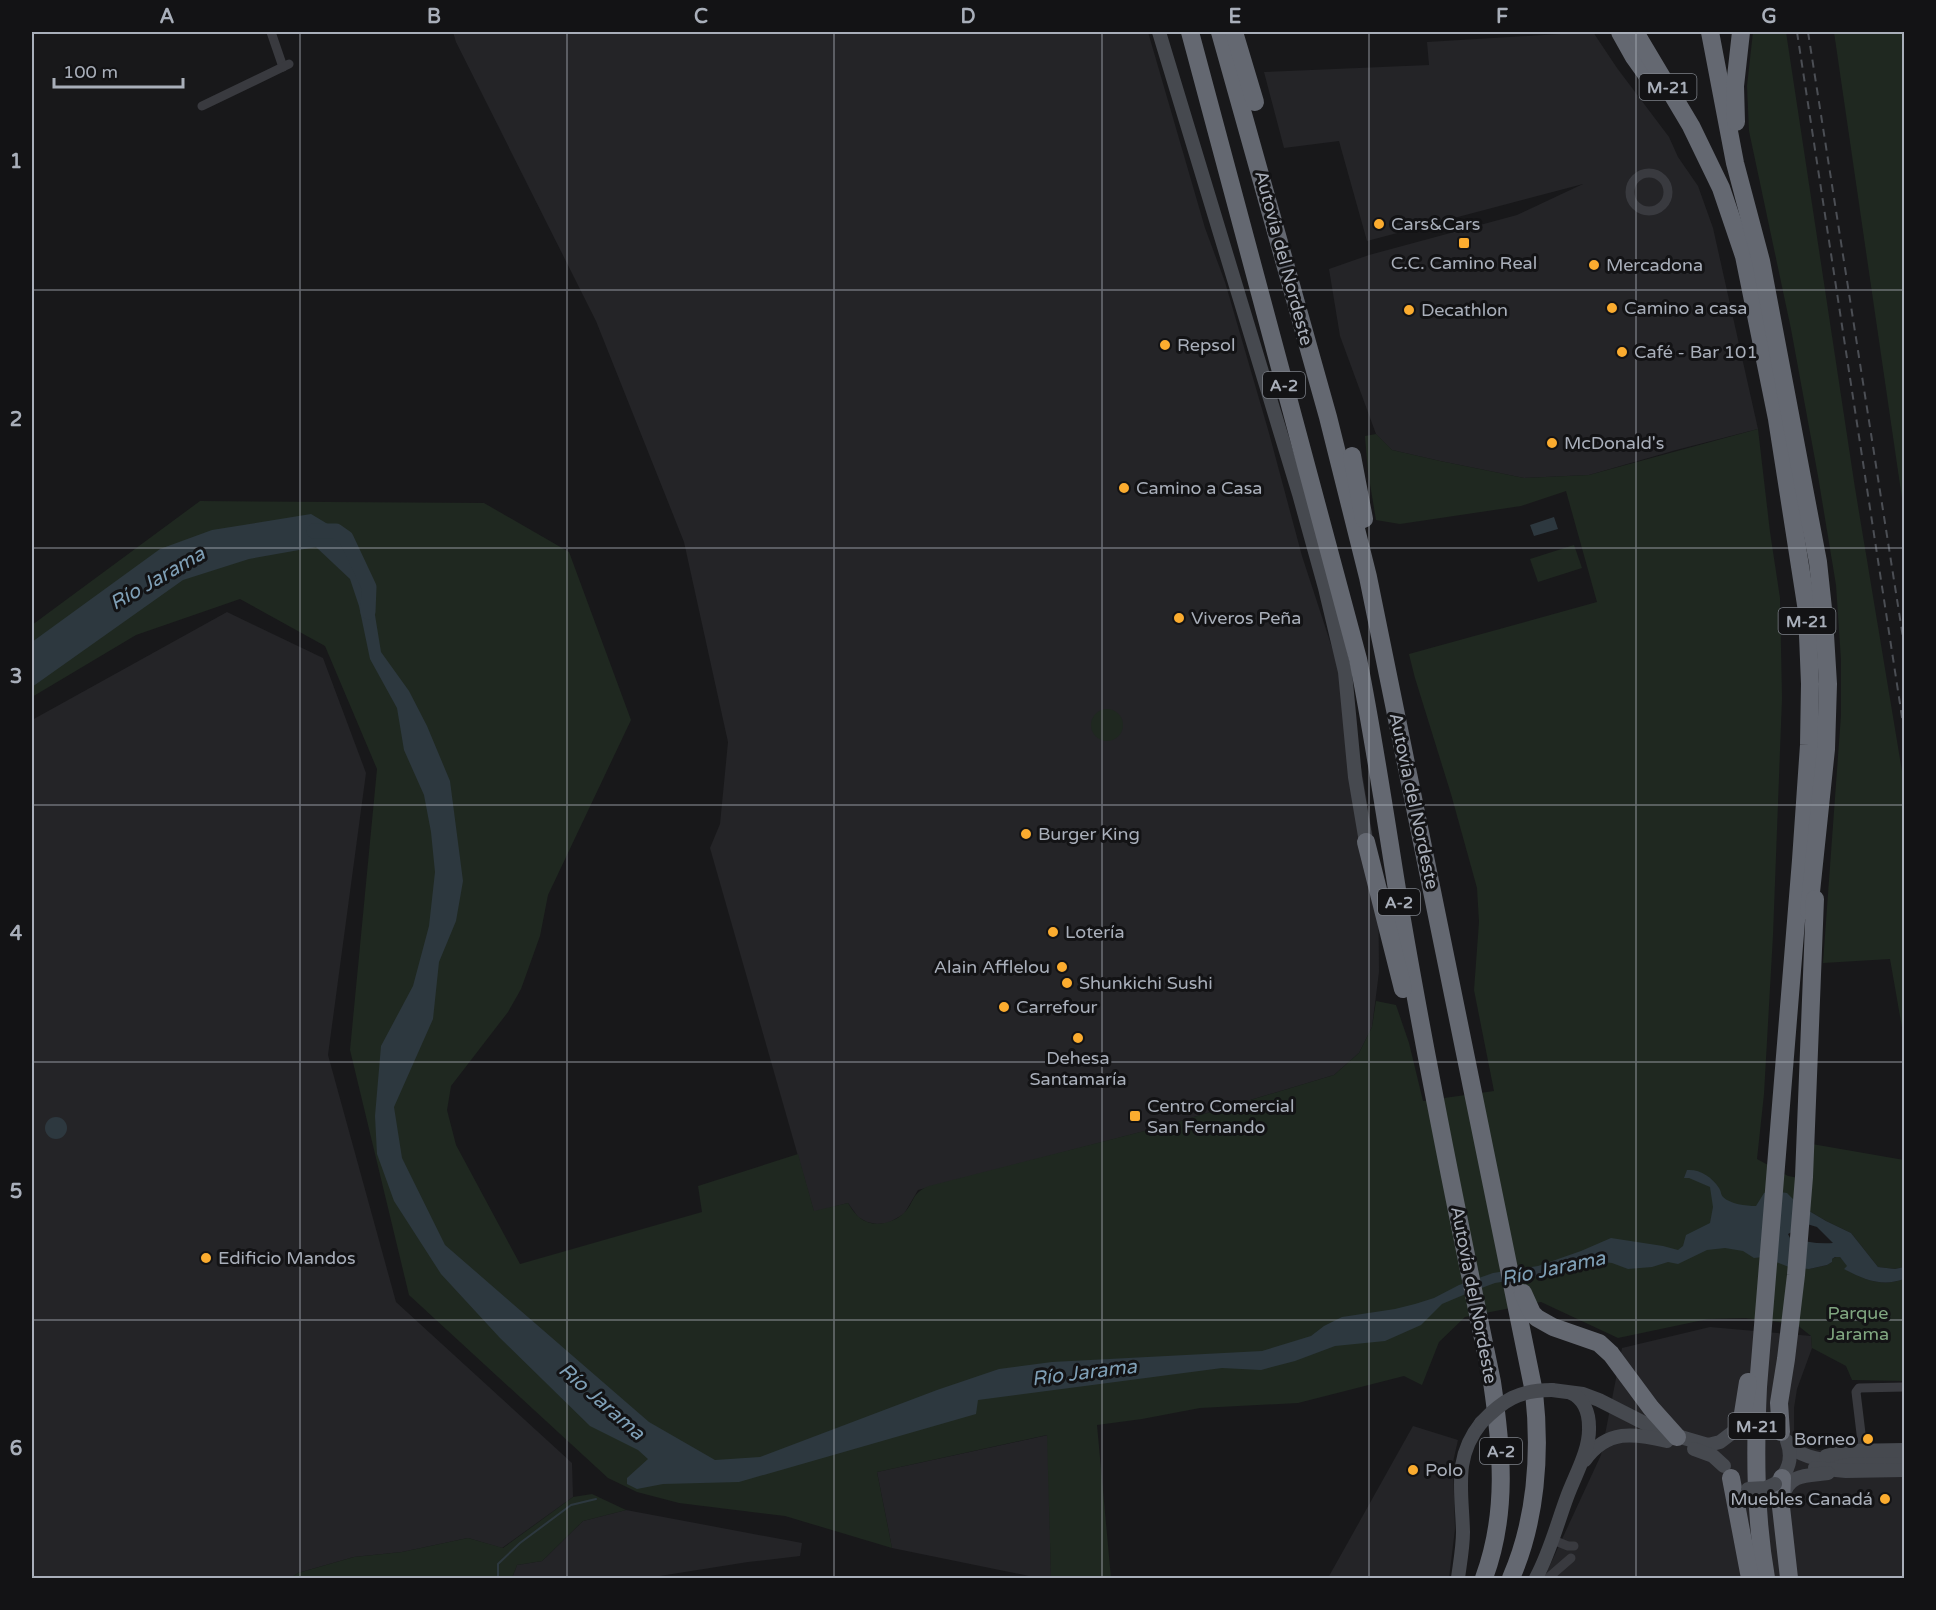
<svg xmlns="http://www.w3.org/2000/svg" width="1936" height="1610" font-family="'Varela Round',sans-serif">
  <rect width="100%" height="100%" fill="#18181a"/>
  <!-- built -->
  <g fill="#242427">
    <polygon points="453,32 1148,32 1205,228 1225,282 1269,433 1302,556 1338,666 1362,772 1378,866 1379,972 1372,1027 1359,1053 1334,1075 1164,1126 918,1190 904,1214 888,1223 877,1224 867,1222 858,1217 848,1203 814,1212 710,848 720,824 728,742 684,542 596,321 456,42"/>
    <polygon points="1593,32 1617,68 1669,137 1678,157 1698,186 1713,228 1758,429 1676,450 1589,475 1524,478 1440,461 1392,450 1376,434 1340,336 1329,269 1369,255 1517,215 1583,184 1367,241 1339,141 1284,148 1264,72 1429,65 1427,42"/>
    <polygon points="227,612 323,658 366,773 328,1055 396,1302 572,1463 573,1497 502,1548 468,1538 402,1552 354,1557 298,1573 291,1578 32,1578 32,720"/>
    <polygon points="1710,1327 1811,1336 1812,1348 1797,1389 1794,1408 1794,1432 1802,1444 1818,1450 1904,1447 1904,1578 1544,1578 1601,1455 1622,1348"/>
    <polygon points="1413,1426 1458,1440 1453,1462 1455,1529 1449,1578 1328,1578"/>
    <polygon points="1048,1435 1051,1578 1039,1578 892,1548 877,1472"/>
    <polygon points="626,1510 802,1543 800,1556 748,1562 647,1578 512,1578 517,1565 542,1561 583,1521"/>
  </g>
  <!-- green -->
  <g fill="#1f2820">
    <polygon points="1753,32 1786,32 1855,488 1904,783 1904,1039 1890,959 1823,963 1841,715 1841,660 1836,585 1818,476 1791,329 1749,131 1747,86"/>
    <polygon points="1834,32 1904,32 1904,512"/>
    <path d="M1758,429L1770,532L1780,598L1782,698L1773,935L1764,1094L1757,1159L1788,1176L1811,1180L1812,1144L1904,1160V1267L1895,1269L1878,1267L1851,1233L1826,1221L1799,1205L1783,1234L1809,1269L1827,1265L1832,1262V1259L1836,1257H1840L1848,1266L1845,1269C1864,1280 1883,1287 1904,1279V1381L1852,1380L1846,1366L1812,1348L1811,1336L1796,1324L1745,1318L1708,1319L1618,1338L1541,1302L1465,1317L1439,1342L1422,1385L1404,1376L1298,1403L1200,1408L1142,1419L1097,1425L1111,1578H1051L1047,1435L877,1472L892,1548L785,1516L679,1503L637,1492L608,1478L409,1295L350,1050L377,769L325,646L240,599L136,635L32,697V625L200,501L484,503L569,552L631,720L548,895L540,936L521,989L508,1012L451,1086L447,1110L456,1145L520,1264L702,1212L698,1186L798,1154L814,1211L848,1203C851,1208 855,1214 860,1218C872,1228 893,1224 904,1213C915,1202 911,1193 929,1186L1164,1126L1334,1075L1359,1053L1372,1027L1376,1001L1396,1005L1409,1043L1423,1101L1494,1091L1474,990L1479,922L1477,888L1451,794L1415,678L1409,654L1597,602L1566,491L1521,506L1400,524L1376,520L1368,472L1365,436L1376,434L1392,450L1440,461L1524,478L1589,475Z"/>
    <polygon points="1574,545 1582,568 1538,582 1530,559"/>
    <circle cx="1107" cy="725" r="16"/>
    <polygon points="592,1494 626,1510 583,1521 542,1561 517,1565 512,1578 291,1578 298,1573 354,1557 402,1552 468,1538 503,1548 573,1497"/>
  </g>
  <!-- water -->
  <g fill="#2d383f" fill-rule="evenodd">
    <path d="M311,514L331,526L360,567L374,609L381,652L409,691L427,726L450,781L463,881L456,921L439,962L433,1019L394,1107L402,1158L445,1245L649,1422L715,1460L760,1457L937,1390L999,1369L1052,1362L1262,1351L1311,1336L1324,1326L1342,1317L1395,1309L1415,1304L1434,1298L1459,1285L1493,1273L1538,1266L1581,1251L1611,1238L1663,1246L1678,1250L1683,1246L1686,1235L1710,1223L1713,1207L1710,1187L1689,1178H1684L1687,1170C1700,1169 1712,1177 1719,1188C1722,1193 1720,1193 1723,1197C1730,1204 1746,1206 1756,1206L1764,1193L1773,1191L1787,1193L1799,1205L1826,1221L1851,1233L1878,1267L1895,1269L1904,1267V1279C1883,1287 1864,1280 1844,1269L1847,1266L1840,1257H1835L1832,1259V1262L1827,1265L1809,1269L1789,1267L1763,1257L1754,1258L1743,1251L1725,1248L1707,1250L1678,1264L1668,1262L1652,1267L1628,1269L1612,1263L1585,1260L1551,1274L1495,1283L1468,1293L1442,1304L1421,1325L1385,1341L1335,1346L1295,1361L1261,1370L1222,1368L978,1400L976,1414L739,1482L663,1484L637,1489L627,1484V1478L648,1459L638,1450L590,1426L500,1338L441,1274L394,1201L377,1154L375,1116L381,1046L413,986L429,926L435,872L431,832L424,795L404,750L397,708L370,659L359,606L350,579L316,547L249,559L183,580L32,687V642L160,549L212,530ZM1807,1224L1817,1227L1833,1243C1818,1244 1805,1242 1790,1238L1788,1234Z"/>
    <polygon points="1554,517 1558,529 1534,536 1530,525"/>
    <circle cx="56" cy="1128" r="11"/>
  </g>
  <g fill="none" stroke-linecap="round" stroke-linejoin="round">
    <!-- stream -->
    <polyline stroke="#2d383f" stroke-width="2" points="498,1578 498,1564 520,1543 571,1505 596,1499"/>
    <!-- river -->
    <polyline stroke="#2d383f" stroke-width="15" points="314,531 336,531 346,538 369,587 368,612"/>
    <!-- street -->
    <g stroke="#393a3f" stroke-width="9">
      <polyline points="271,32 283,67"/>
      <polyline points="202,106 289,64"/>
      <circle cx="1649" cy="192" r="19"/>
      <polyline points="1863,1450 1856,1392 1859,1388 1904,1387"/>
      <polyline points="1553,1540 1568,1546 1574,1546"/>
      <polyline points="1548,1578 1571,1558"/>
    </g>
    <!-- secondary -->
    <g stroke="#46494f" stroke-width="14">
      <polyline points="1159,32 1299,494 1325,588 1345,672 1355,777 1366,842"/>
      <polyline points="1552,1390 1583,1394 1599,1400 1660,1431 1708,1445 1720,1442 1741,1426 1748,1423"/>
      <path d="M1789,1446C1818,1469 1869,1461 1904,1460"/>
      <polyline points="1694,1449 1713,1456 1724,1466"/>
      <polyline points="1826,1456 1846,1451 1904,1450"/>
      <path d="M1585,1460C1607,1429 1634,1433 1667,1441"/>
      <polyline points="1815,1468 1846,1471 1904,1470"/>
      <path d="M1776,1483C1789,1472 1793,1457 1787,1441"/>
      <path d="M1783,1496C1790,1473 1807,1476 1828,1473"/>
      <path d="M1458,1578C1460,1563 1463,1547 1463,1532C1462,1490 1453,1458 1481,1423"/>
      <path d="M1536,1578C1550,1552 1557,1524 1567,1497C1575,1475 1590,1450 1589,1427C1589,1413 1584,1399 1571,1393"/>
    </g>
    <!-- highway -->
    <g stroke="#646871" stroke-width="18">
      <path d="M1190,32L1358,659C1375,744 1387,829 1401,914C1428,1071 1460,1227 1492,1382C1502,1449 1508,1513 1484,1578"/>
      <path d="M1220,32L1328,417L1368,577L1534,1392C1541,1454 1536,1521 1511,1578"/>
      <polyline points="1234,32 1255,102"/>
      <polyline points="1620,32 1634,57 1654,85"/>
      <path d="M1635,32L1691,126L1721,188L1744,256L1777,419L1807,611L1810,684L1809,745L1801,860L1758,1387C1755,1451 1755,1515 1766,1578"/>
      <polyline points="1710,32 1735,163 1761,261 1818,562 1824,618 1828,684 1826,749 1809,911"/>
      <polyline points="1736,122 1735,86 1741,32"/>
      <polyline points="1352,456 1364,519"/>
      <polyline points="1366,842 1403,989"/>
      <polyline points="1523,1293 1532,1313 1537,1318 1553,1327 1599,1343 1611,1354 1651,1408 1677,1437"/>
      <polyline points="1741,1426 1748,1382"/>
      <polyline points="1781,1432 1779,1403 1786,1359 1796,1275 1804,1177 1815,899"/>
      <polyline points="1731,1478 1750,1578"/>
      <polyline points="1782,1478 1781,1507 1789,1578"/>
    </g>
    <!-- rail -->
    <g stroke="#4b4e54" stroke-width="2" stroke-dasharray="8 6" stroke-linecap="butt">
      <polyline points="1797,32 1904,730"/>
      <polyline points="1808,32 1904,644"/>
    </g>
    <!-- secondary-bridge -->
    <g stroke="#46494f" stroke-width="14">
      <path d="M1481,1423C1503,1400 1519,1390 1552,1390"/>
      <polyline points="1748,1423 1761,1422 1773,1426"/>
      <polyline points="1748,1489 1766,1488 1775,1484"/>
    </g>
  </g>
  <!-- grid -->
  <path fill="none" stroke="#a9afba" stroke-width="1.5" stroke-opacity="0.55" d="M300,32V1578M567,32V1578M834,32V1578M1102,32V1578M1369,32V1578M1636,32V1578M32,290H1904M32,548H1904M32,805H1904M32,1062H1904M32,1320H1904"/>
  <!-- markers -->
  <g fill="#fbac2f" stroke="#131315" stroke-width="2">
    <circle cx="1379" cy="224" r="6"/>
    <rect x="1458" y="237" width="12" height="12" rx="3"/>
    <circle cx="1594" cy="265" r="6"/>
    <circle cx="1612" cy="308" r="6"/>
    <circle cx="1409" cy="310" r="6"/>
    <circle cx="1165" cy="345" r="6"/>
    <circle cx="1622" cy="352" r="6"/>
    <circle cx="1552" cy="443" r="6"/>
    <circle cx="1124" cy="488" r="6"/>
    <circle cx="1179" cy="618" r="6"/>
    <circle cx="1026" cy="834" r="6"/>
    <circle cx="1053" cy="932" r="6"/>
    <circle cx="1062" cy="967" r="6"/>
    <circle cx="1067" cy="983" r="6"/>
    <circle cx="1004" cy="1007" r="6"/>
    <circle cx="1078" cy="1038" r="6"/>
    <rect x="1129" y="1110" width="12" height="12" rx="3"/>
    <circle cx="206" cy="1258" r="6"/>
    <circle cx="1868" cy="1439" r="6"/>
    <circle cx="1413" cy="1470" r="6"/>
    <circle cx="1885" cy="1499" r="6"/>
  </g>
  <g text-anchor="middle" stroke-width="6" stroke-linejoin="round" paint-order="stroke">
    <!-- shield labels -->
    <g fill="#131315" stroke="#7c8088" stroke-width="1.5">
      <rect x="1639.5" y="74" width="57" height="26" rx="4.5"/>
      <rect x="1263" y="372" width="42" height="26" rx="4.5"/>
      <rect x="1778.5" y="608" width="57" height="26" rx="4.5"/>
      <rect x="1378" y="889" width="42" height="26" rx="4.5"/>
      <rect x="1728.5" y="1413" width="57" height="26" rx="4.5"/>
      <rect x="1480" y="1438" width="42" height="26" rx="4.5"/>
    </g>
    <g font-size="16" font-weight="bold" fill="#a9afba">
      <text x="1668" y="93">M-21</text>
      <text x="1284" y="391">A-2</text>
      <text x="1807" y="627">M-21</text>
      <text x="1399" y="908">A-2</text>
      <text x="1757" y="1432">M-21</text>
      <text x="1501" y="1457">A-2</text>
    </g>
    <!-- poi labels -->
    <g font-size="18" fill="#a9afba" stroke="#131315" text-anchor="start">
      <text x="1391" y="230">Cars&amp;Cars</text>
      <text x="1464" y="269" text-anchor="middle">C.C. Camino Real</text>
      <text x="1606" y="271">Mercadona</text>
      <text x="1624" y="314">Camino a casa</text>
      <text x="1421" y="316">Decathlon</text>
      <text x="1177" y="351">Repsol</text>
      <text x="1634" y="358">Café - Bar 101</text>
      <text x="1564" y="449">McDonald's</text>
      <text x="1136" y="494">Camino a Casa</text>
      <text x="1191" y="624">Viveros Peña</text>
      <text x="1038" y="840">Burger King</text>
      <text x="1065" y="938">Lotería</text>
      <text x="1050" y="973" text-anchor="end">Alain Afflelou</text>
      <text x="1079" y="989">Shunkichi Sushi</text>
      <text x="1016" y="1013">Carrefour</text>
      <text x="1078" y="1064" text-anchor="middle">Dehesa<tspan x="1078" dy="21">Santamaría</tspan></text>
      <text x="1147" y="1112">Centro Comercial<tspan x="1147" dy="21">San Fernando</tspan></text>
      <text x="218" y="1264">Edificio Mandos</text>
      <text x="1856" y="1445" text-anchor="end">Borneo</text>
      <text x="1425" y="1476">Polo</text>
      <text x="1873" y="1505" text-anchor="end">Muebles Canadá</text>
    </g>
    <!-- street labels -->
    <g font-size="18" fill="#a9afba" stroke="#131315">
      <text transform="translate(1284 258) rotate(75)" y="6">Autovía del Nordeste</text>
      <text transform="translate(1414 801) rotate(78)" y="6">Autovía del Nordeste</text>
      <text transform="translate(1474 1295) rotate(79)" y="6">Autovía del Nordeste</text>
    </g>
    <!-- park labels -->
    <g font-size="18" fill="#80a680" stroke="#131315">
      <text x="1858" y="1319">Parque<tspan x="1858" dy="21">Jarama</tspan></text>
    </g>
    <!-- water labels -->
    <g font-size="20" font-style="italic" fill="#7fa0b7" stroke="#131315">
      <text transform="translate(157 578) rotate(-30)" y="7">Río Jarama</text>
      <text transform="translate(1553 1268) rotate(-12)" y="7">Río Jarama</text>
      <text transform="translate(1084 1372) rotate(-7)" y="7">Río Jarama</text>
      <text transform="translate(602 1401) rotate(41)" y="7">Río Jarama</text>
    </g>
  </g>
  <!-- border -->
  <rect width="1936" height="1610" fill="none" stroke="#131315" stroke-width="66"/>
  <!-- scale -->
  <path d="M54 78v9h129v-9" fill="none" stroke="#a9afba" stroke-width="3"/>
  <text x="63" y="78" font-size="18" fill="#a9afba" stroke="#131315" stroke-width="4.5" paint-order="stroke">100 m</text>
  <rect x="33" y="33" width="1870" height="1544" fill="none" stroke="#a9afba" stroke-width="2"/>
  <g font-size="20" text-anchor="middle" font-weight="bold" fill="#a9afba">
    <text x="167" y="23">A</text>
    <text x="434" y="23">B</text>
    <text x="701" y="23">C</text>
    <text x="968" y="23">D</text>
    <text x="1235" y="23">E</text>
    <text x="1502" y="23">F</text>
    <text x="1769" y="23">G</text>
    <text x="16" y="168">1</text>
    <text x="16" y="426">2</text>
    <text x="16" y="683">3</text>
    <text x="16" y="940">4</text>
    <text x="16" y="1198">5</text>
    <text x="16" y="1455">6</text>
  </g>
</svg>
